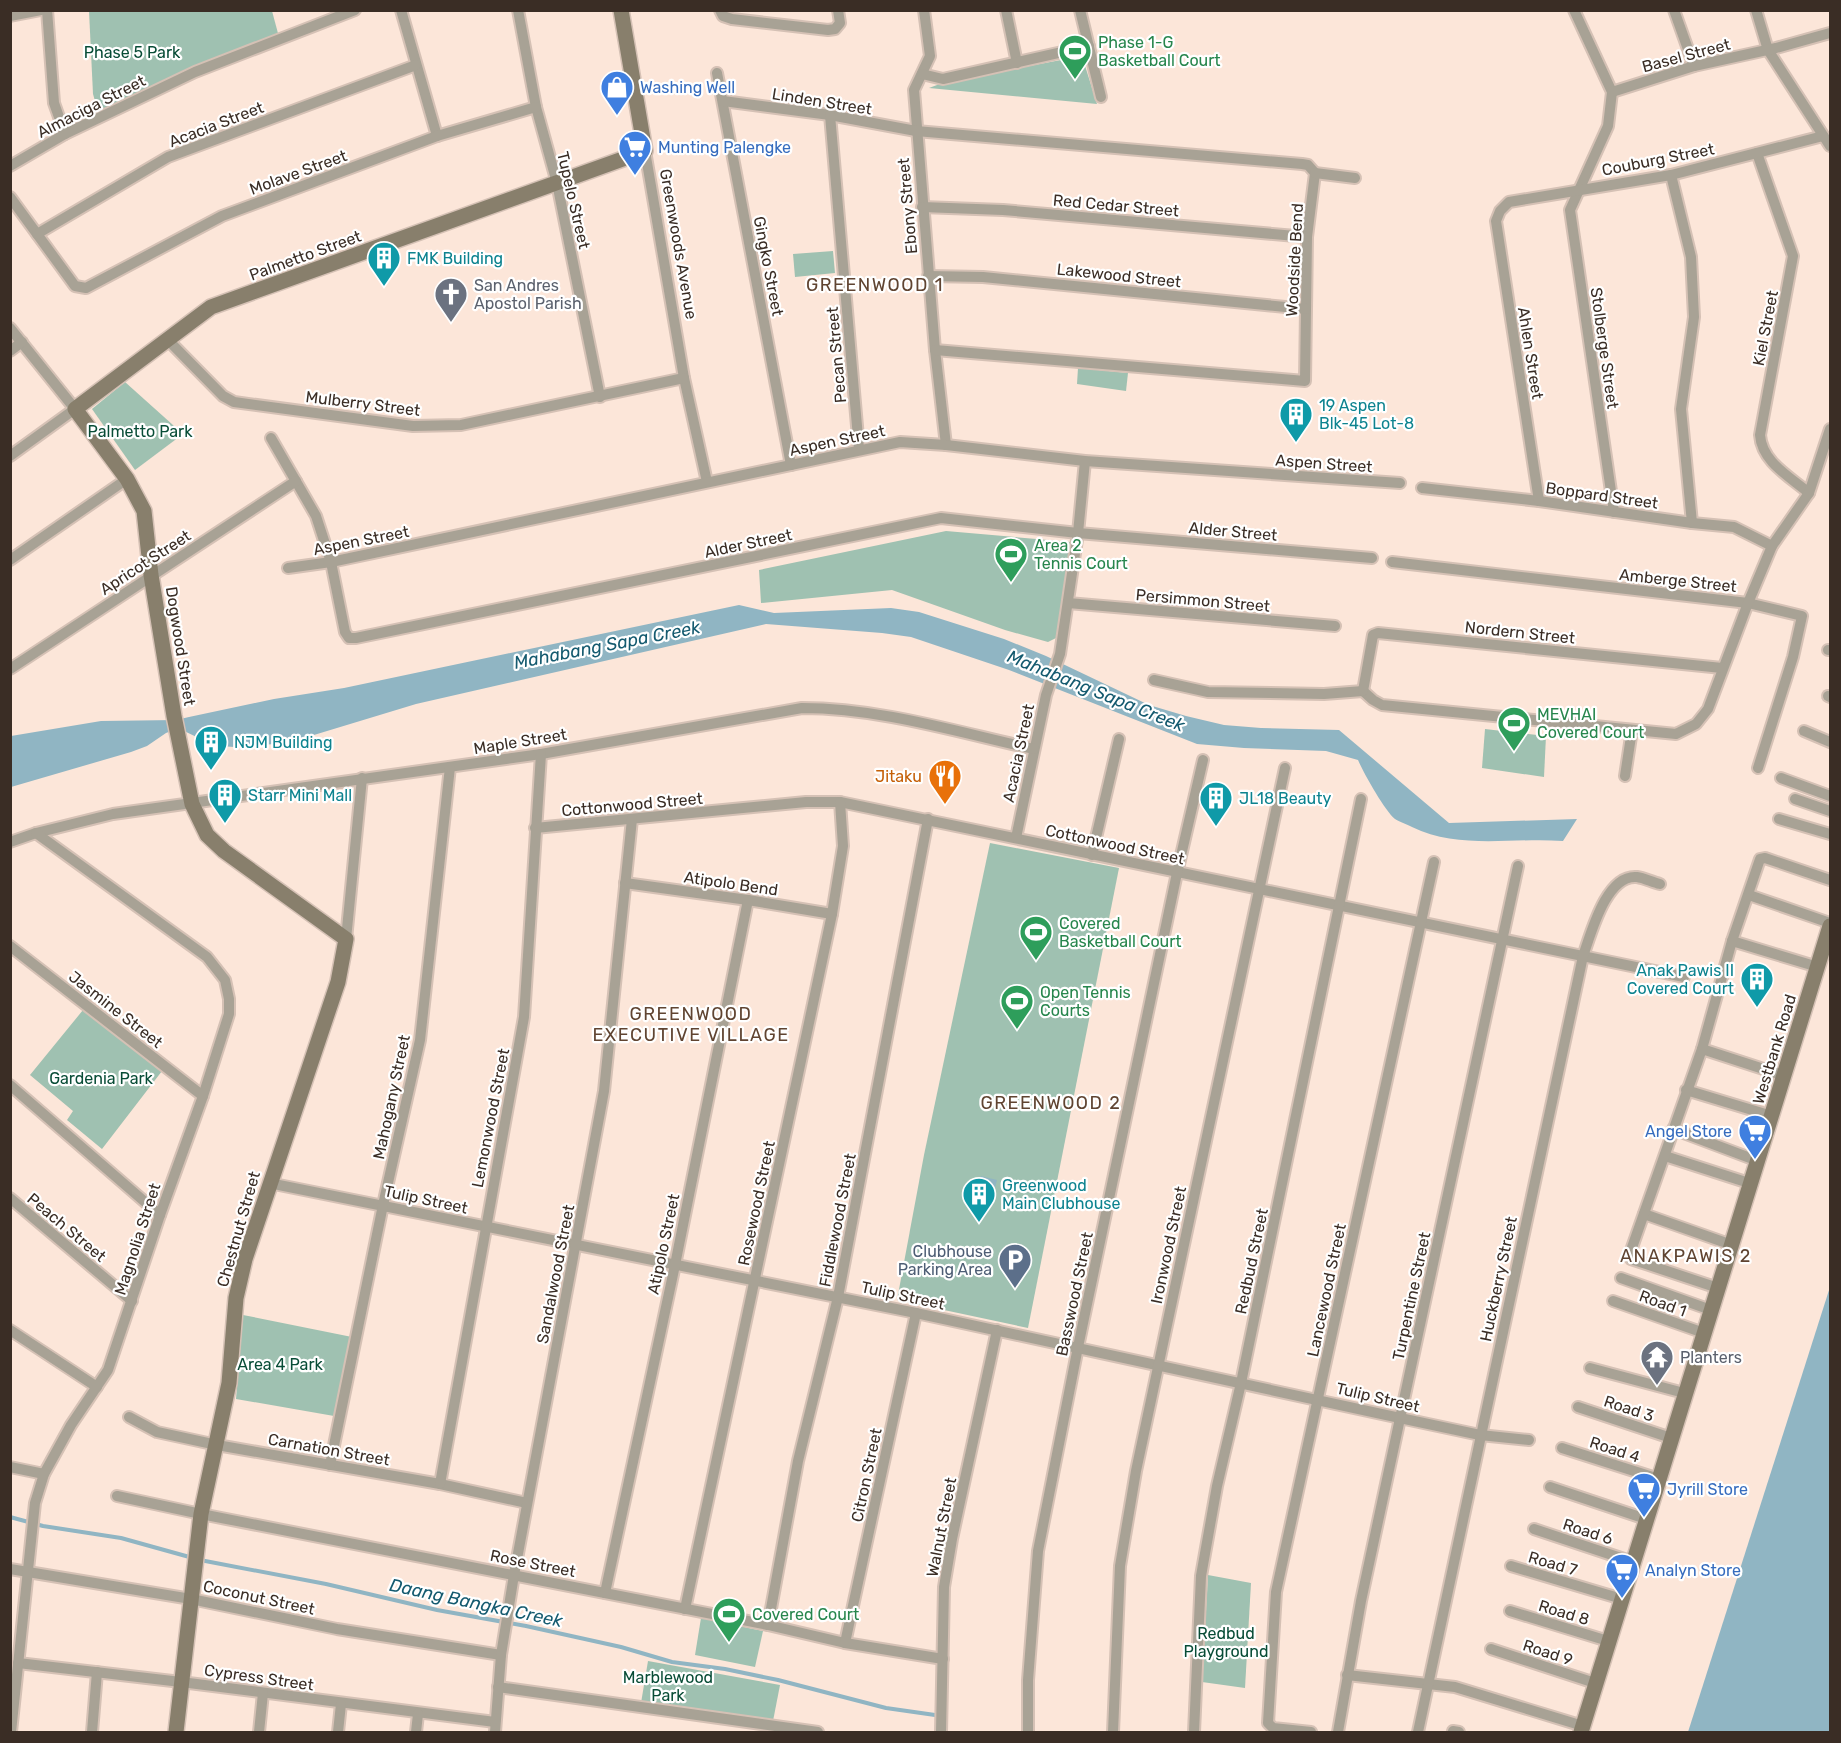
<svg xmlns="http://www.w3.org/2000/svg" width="1841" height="1743" font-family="Rubik,sans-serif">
  <rect width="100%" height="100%" fill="#fce6d9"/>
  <!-- green -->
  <g fill="#9fc1b1">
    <polygon points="89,11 272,11 279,37 99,115 93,94"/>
    <polygon points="1082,56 1097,104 929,88 945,82"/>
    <polygon points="833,251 835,273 795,277 793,254"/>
    <polygon points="1078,368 1128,373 1126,391 1077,384"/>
    <polygon points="125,382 183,434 135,470 92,409"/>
    <polygon points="946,531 1071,542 1058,637 1048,642 1005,630 892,590 761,603 759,570"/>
    <polygon points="1485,729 1546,736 1544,777 1482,768"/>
    <polygon points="990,843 1119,868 1028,1328 897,1300 924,1155"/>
    <polygon points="83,1010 162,1071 102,1149 67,1120 73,1111 30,1075"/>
    <polygon points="243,1315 352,1337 334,1416 236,1399"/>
    <polygon points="1208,1575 1251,1583 1245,1688 1202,1682"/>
    <polygon points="701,1618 763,1631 755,1667 695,1655"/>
    <polygon points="648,1661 780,1685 773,1721 641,1703"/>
  </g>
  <!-- water -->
  <g fill="#90b5c3">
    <path d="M739,605L774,613L891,608L919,612L1004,639L1046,656L1149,705L1186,716L1224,725L1261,728L1339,730L1449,823L1577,819L1563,841C1513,837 1459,850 1412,827C1407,824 1399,822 1395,819C1385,811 1363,772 1358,760L1326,751L1244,748L1197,744L1009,670L911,637L882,633L766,624L416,704L304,738L275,744L234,747L220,746L207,742L182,730H174L166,733L147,746L131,752L11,787V736L101,721L176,720L189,717L274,699L344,688Z"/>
    <polygon points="981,1176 997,1180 990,1208 974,1204"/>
    <polygon points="1830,1287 1830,1732 1688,1732"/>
  </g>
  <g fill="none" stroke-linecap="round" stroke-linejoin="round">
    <!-- stream -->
    <g stroke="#90b5c3" stroke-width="4">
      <polyline points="10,1517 43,1526 121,1538 193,1558"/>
      <polyline points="200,1560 326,1584 437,1610 526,1626 621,1647 672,1662 725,1669 778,1680 886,1708 935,1715"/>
    </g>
    <defs>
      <g id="street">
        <polyline points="47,10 54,103 65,134"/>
        <polyline points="401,10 437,136"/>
        <polyline points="518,10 536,107 557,183 600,397"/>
        <polyline points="720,10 723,16 732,19 828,30 835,29 840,23 838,10"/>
        <polyline points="924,10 930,56 914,90 935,350 946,445"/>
        <polyline points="1006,10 1017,63"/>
        <polyline points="1080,10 1101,97"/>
        <polyline points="1574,10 1612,92 1608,126 1570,210 1614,512"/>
        <polyline points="1674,10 1694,66"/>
        <polyline points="1756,10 1768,50 1830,146"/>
        <polyline points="10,16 41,10"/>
        <polyline points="717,73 791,465"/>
        <polyline points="922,74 943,79 1089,46"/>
        <polyline points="1612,92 1694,66 1776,48 1830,33"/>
        <polyline points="723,101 830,115 916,131 1302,164 1308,165 1315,173 1307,237 1305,381 935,350"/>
        <polyline points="830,115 859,449"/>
        <polyline points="645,151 684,378 707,482"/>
        <path d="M1757,153L1793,256L1760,435C1762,462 1789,476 1809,493"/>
        <polyline points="10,166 65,134 195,72 355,10"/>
        <polyline points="1315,173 1355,178"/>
        <polyline points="1671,175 1691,257 1694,317 1681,409 1692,523"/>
        <polyline points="10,197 75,286 86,288 222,216 437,136 536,107"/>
        <polyline points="922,207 1003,210 1307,237"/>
        <polyline points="37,234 168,157 416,65"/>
        <polyline points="928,276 983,277 1306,309"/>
        <polyline points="10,328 75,409 10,456"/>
        <polyline points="167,339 223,396 234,402 413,426 461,425 684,378"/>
        <polyline points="10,351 22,342"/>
        <polyline points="271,438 316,516 331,562 345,632 349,638 356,638 941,518 1078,533 1372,558"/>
        <polyline points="1422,488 1539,501 1692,523 1734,527 1772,546"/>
        <polyline points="1539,501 1496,221 1500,211 1509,202 1671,175 1823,136"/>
        <polyline points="10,560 127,479"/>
        <polyline points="1392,562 1748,603 1802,616 1793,657 1758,768"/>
        <polyline points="288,568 331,562 900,442 946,445 1085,461 1400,483"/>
        <polyline points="1068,603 1335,626"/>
        <polyline points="1828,650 1830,650"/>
        <polyline points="10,669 296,481"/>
        <polyline points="1154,680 1208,692 1324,694 1363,691"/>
        <polyline points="1363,691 1373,700 1382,705 1676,734 1696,724 1708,709 1748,603 1772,546 1809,493 1830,429"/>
        <polyline points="1363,691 1373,635 1378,633 1722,668"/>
        <polyline points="1828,696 1830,697"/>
        <polyline points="1804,731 1830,742"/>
        <polyline points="1625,776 1632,730"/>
        <polyline points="1781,778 1830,796"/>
        <polyline points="1795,799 1830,811"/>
        <polyline points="1779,819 1830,834"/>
        <polyline points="535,828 806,802 840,802 1684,977"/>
        <polyline points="1016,838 1046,695 1060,654 1078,533 1085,461"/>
        <path d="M10,842L36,833L113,814L541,754L802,708C880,708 957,732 1034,749"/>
        <polyline points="1092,855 1119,739"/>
        <polyline points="625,883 748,900 832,914"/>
        <polyline points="1749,895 1830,923"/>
        <polyline points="346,939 362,778"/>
        <polyline points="1732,941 1818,967"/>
        <polyline points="10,946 203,1096"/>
        <polyline points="1702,1049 1785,1076"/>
        <polyline points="10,1085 160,1215"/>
        <polyline points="1686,1090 1772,1116"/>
        <polyline points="1673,1129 1758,1161"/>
        <polyline points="1665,1156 1752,1184"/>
        <polyline points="269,1183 916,1313 1400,1418 1480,1435 1529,1440"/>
        <polyline points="10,1198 132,1301"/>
        <polyline points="1644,1214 1732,1245"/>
        <polyline points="1621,1278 1711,1310"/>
        <polyline points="1718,1288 1631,1259 1629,1256 1702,1049 1732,941 1760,859 1765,858 1830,880"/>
        <polyline points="1613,1301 1704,1333"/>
        <polyline points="10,1330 97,1387"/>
        <polyline points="1590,1368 1684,1393"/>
        <polyline points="1578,1407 1671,1438"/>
        <polyline points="129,1417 157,1432 217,1445 440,1484 527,1503"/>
        <polyline points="1562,1448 1659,1479"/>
        <polyline points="330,1465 383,1205 420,1040 450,767"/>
        <polyline points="10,1467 44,1474"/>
        <polyline points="440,1484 524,1017 541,754"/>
        <polyline points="1550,1487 1646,1519"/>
        <polyline points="117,1496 201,1514 768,1625 845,1643 943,1659"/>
        <polyline points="1534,1529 1633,1562"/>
        <polyline points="1511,1566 1622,1599"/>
        <polyline points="10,1569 191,1599 337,1629 501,1655"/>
        <polyline points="605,1593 675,1265 748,900"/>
        <polyline points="685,1609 832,914 843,846 840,802"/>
        <polyline points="1510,1611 1608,1641"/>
        <polyline points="768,1625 798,1461 838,1297 928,819"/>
        <polyline points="845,1643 916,1313"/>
        <polyline points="1491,1649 1595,1683"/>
        <polyline points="18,1663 181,1682 495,1722"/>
        <polyline points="1347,1675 1455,1687 1583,1726"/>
        <polyline points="498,1687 818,1732"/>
        <polyline points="1453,1731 1459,1732"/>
        <polyline points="11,1732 35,1503 44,1474 71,1425 108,1370 160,1215 203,1096 229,1014 229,999 225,980 207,957 36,833"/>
        <polyline points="92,1732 97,1672"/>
        <polyline points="259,1732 263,1693"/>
        <polyline points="338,1732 341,1704"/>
        <polyline points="416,1732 418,1714"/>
        <polyline points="495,1732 501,1655 514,1575 604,1091 632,819"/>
        <polyline points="941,1732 944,1587 952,1539 997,1330"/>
        <polyline points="1028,1732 1028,1680 1038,1551 1078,1347 1177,873 1203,760"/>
        <polyline points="1113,1732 1120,1566 1136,1471 1285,768"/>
        <polyline points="1194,1732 1201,1576 1217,1486 1241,1383 1361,799"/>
        <polyline points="1311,1732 1273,1728 1268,1723 1276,1592 1434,862"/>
        <polyline points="1338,1732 1361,1601 1518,866"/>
        <path d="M1418,1732L1583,956C1591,934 1606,874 1637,877C1644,878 1652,882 1660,884"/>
      </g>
      <g id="secondary">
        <polyline points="176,1732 201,1514 229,1383 236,1298 245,1259 338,982 346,939 224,851 207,835 192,804 174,716 151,575 144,511 127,479 75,409 211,307 645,151 621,10"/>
        <path d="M1581,1732C1662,1463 1749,1195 1830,926"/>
      </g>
    </defs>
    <!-- street casing -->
    <use href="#street" stroke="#d5c1b5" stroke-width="14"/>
    <!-- secondary casing -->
    <use href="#secondary" stroke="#d5c1b5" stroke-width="18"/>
    <!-- street -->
    <use href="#street" stroke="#a8a295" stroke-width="10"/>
    <!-- secondary -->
    <use href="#secondary" stroke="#887f6c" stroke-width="15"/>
  </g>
  <!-- icons -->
  <defs>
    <symbol id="stadium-pin" viewBox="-11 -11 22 30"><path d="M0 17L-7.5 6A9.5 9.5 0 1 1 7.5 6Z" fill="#2e9e5b" stroke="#fff"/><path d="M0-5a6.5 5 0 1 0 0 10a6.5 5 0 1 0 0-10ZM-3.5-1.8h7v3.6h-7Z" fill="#fff"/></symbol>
    <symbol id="shop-pin" viewBox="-11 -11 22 30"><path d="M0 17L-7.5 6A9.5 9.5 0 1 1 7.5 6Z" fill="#3f7fe0" stroke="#fff"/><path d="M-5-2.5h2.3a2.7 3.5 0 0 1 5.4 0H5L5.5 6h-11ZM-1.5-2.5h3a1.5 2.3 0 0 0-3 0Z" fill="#fff"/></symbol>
    <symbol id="supermarket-pin" viewBox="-11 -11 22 30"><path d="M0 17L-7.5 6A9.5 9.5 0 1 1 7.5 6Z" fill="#3f7fe0" stroke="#fff"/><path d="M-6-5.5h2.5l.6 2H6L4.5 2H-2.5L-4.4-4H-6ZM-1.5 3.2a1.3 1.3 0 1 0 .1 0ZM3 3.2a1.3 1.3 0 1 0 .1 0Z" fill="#fff"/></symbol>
    <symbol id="building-pin" viewBox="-11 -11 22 30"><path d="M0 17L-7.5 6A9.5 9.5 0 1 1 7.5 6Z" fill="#0f9aa8" stroke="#fff"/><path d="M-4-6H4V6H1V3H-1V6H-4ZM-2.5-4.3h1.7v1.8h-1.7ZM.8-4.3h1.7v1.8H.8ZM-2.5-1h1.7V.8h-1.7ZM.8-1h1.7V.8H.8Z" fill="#fff"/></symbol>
    <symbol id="church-pin" viewBox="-11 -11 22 30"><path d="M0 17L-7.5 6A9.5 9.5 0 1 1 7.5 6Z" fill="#6b7280" stroke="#fff"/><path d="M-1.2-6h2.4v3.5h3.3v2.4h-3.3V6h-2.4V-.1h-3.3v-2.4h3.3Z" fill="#fff"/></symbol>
    <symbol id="restaurant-pin" viewBox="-11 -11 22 30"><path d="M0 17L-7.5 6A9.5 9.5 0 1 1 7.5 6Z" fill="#e8710a" stroke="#fff"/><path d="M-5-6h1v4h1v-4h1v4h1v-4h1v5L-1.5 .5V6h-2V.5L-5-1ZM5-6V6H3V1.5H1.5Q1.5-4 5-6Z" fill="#fff"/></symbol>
    <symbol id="parking-pin" viewBox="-11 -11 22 30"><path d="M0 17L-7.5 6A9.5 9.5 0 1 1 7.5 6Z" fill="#5c6f8a" stroke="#fff"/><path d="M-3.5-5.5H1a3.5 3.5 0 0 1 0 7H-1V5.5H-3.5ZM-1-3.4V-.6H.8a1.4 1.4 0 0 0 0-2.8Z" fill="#fff"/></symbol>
    <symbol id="temple-pin" viewBox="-11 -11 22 30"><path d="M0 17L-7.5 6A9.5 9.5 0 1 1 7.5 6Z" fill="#6b7280" stroke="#fff"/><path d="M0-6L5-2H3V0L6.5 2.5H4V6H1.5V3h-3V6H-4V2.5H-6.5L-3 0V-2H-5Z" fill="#fff"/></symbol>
  </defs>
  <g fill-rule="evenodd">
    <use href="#stadium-pin" x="1056" y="32" width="38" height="52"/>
    <use href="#shop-pin" x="598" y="68" width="38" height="52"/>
    <use href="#supermarket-pin" x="616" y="128" width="38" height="52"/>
    <use href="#building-pin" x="365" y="239" width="38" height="52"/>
    <use href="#church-pin" x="432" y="275" width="38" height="52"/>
    <use href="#building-pin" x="1277" y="395" width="38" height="52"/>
    <use href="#stadium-pin" x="992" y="535" width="38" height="52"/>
    <use href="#stadium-pin" x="1495" y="704" width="38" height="52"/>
    <use href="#building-pin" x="192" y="723" width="38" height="52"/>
    <use href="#restaurant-pin" x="926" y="757" width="38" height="52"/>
    <use href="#building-pin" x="206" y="776" width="38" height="52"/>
    <use href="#building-pin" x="1197" y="779" width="38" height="52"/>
    <use href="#stadium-pin" x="1017" y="913" width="38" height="52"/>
    <use href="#building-pin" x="1738" y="960" width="38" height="52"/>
    <use href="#stadium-pin" x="998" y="982" width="38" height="52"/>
    <use href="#supermarket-pin" x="1736" y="1112" width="38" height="52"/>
    <use href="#building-pin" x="960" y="1175" width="38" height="52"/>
    <use href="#parking-pin" x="996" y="1241" width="38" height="52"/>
    <use href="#temple-pin" x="1638" y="1338" width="38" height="52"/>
    <use href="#supermarket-pin" x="1625" y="1470" width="38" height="52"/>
    <use href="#supermarket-pin" x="1603" y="1551" width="38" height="52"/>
    <use href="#stadium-pin" x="710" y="1595" width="38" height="52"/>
  </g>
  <g text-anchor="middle" stroke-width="4.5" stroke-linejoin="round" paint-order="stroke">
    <!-- leisure labels -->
    <g font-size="16" fill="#27864d" stroke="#fff" text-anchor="start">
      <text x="1098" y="48">Phase 1-G<tspan x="1098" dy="18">Basketball Court</tspan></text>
      <text x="1034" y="551">Area 2<tspan x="1034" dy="18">Tennis Court</tspan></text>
      <text x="1537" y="720">MEVHAI<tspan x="1537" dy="18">Covered Court</tspan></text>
      <text x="1059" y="929">Covered<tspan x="1059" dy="18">Basketball Court</tspan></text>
      <text x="1040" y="998">Open Tennis<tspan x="1040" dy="18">Courts</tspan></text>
      <text x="752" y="1620">Covered Court</text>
    </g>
    <!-- park labels -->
    <g font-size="16" fill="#084c36" stroke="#fff">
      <text x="132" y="58">Phase 5 Park</text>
      <text x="140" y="437">Palmetto Park</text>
      <text x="101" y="1084">Gardenia Park</text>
      <text x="280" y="1370">Area 4 Park</text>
      <text x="1226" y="1639">Redbud<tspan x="1226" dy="18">Playground</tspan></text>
      <text x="668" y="1683">Marblewood<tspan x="668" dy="18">Park</tspan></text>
    </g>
    <!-- street labels -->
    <g font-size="16" fill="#3a2d25" stroke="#fff">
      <text transform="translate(1686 55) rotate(-15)" y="6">Basel Street</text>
      <text transform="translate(822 101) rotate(9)" y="6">Linden Street</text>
      <text transform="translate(91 106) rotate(-27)" y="6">Almaciga Street</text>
      <text transform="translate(216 124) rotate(-21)" y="6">Acacia Street</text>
      <text transform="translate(1658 159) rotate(-11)" y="6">Couburg Street</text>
      <text transform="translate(298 172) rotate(-20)" y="6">Molave Street</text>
      <text transform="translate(574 200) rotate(77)" y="6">Tupelo Street</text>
      <text transform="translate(1116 205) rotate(5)" y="6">Red Cedar Street</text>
      <text transform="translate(907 206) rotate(-95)" y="6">Ebony Street</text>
      <text transform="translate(679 244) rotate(80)" y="6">Greenwoods Avenue</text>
      <text transform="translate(305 255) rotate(-20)" y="6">Palmetto Street</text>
      <text transform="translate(1294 260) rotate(-87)" y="6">Woodside Bend</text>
      <text transform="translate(769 266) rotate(79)" y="6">Gingko Street</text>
      <text transform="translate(1119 275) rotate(6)" y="6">Lakewood Street</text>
      <text transform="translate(1765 328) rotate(-79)" y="6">Kiel Street</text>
      <text transform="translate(1605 348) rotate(82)" y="6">Stolberge Street</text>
      <text transform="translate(1531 353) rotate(81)" y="6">Ahlen Street</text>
      <text transform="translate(836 355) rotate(-95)" y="6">Pecan Street</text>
      <text transform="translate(363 403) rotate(7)" y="6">Mulberry Street</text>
      <text transform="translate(837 440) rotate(-12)" y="6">Aspen Street</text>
      <text transform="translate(1324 463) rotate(4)" y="6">Aspen Street</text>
      <text transform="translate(1602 495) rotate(8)" y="6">Boppard Street</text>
      <text transform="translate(1233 531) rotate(5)" y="6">Alder Street</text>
      <text transform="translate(361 540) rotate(-11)" y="6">Aspen Street</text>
      <text transform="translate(748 543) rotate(-12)" y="6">Alder Street</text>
      <text transform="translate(145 562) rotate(-33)" y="6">Apricot Street</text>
      <text transform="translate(1678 580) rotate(6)" y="6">Amberge Street</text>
      <text transform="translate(1203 600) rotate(5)" y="6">Persimmon Street</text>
      <text transform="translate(1520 632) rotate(6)" y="6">Nordern Street</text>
      <text transform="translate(181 646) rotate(81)" y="6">Dogwood Street</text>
      <text transform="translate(520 741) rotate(-9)" y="6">Maple Street</text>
      <text transform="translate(1018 753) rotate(-78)" y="6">Acacia Street</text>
      <text transform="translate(632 804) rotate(-5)" y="6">Cottonwood Street</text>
      <text transform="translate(1115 844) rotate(12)" y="6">Cottonwood Street</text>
      <text transform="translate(731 883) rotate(8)" y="6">Atipolo Bend</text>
      <text transform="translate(116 1009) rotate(38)" y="6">Jasmine Street</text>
      <text transform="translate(1774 1049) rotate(-73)" y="6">Westbank Road</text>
      <text transform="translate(391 1097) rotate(-78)" y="6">Mahogany Street</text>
      <text transform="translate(490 1118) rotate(-79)" y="6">Lemonwood Street</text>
      <text transform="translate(426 1199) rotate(12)" y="6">Tulip Street</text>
      <text transform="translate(756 1203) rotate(-78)" y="6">Rosewood Street</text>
      <text transform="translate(837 1220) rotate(-79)" y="6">Fiddlewood Street</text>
      <text transform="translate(67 1227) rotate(40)" y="6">Peach Street</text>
      <text transform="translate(238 1229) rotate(-74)" y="6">Chestnut Street</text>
      <text transform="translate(137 1239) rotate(-72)" y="6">Magnolia Street</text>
      <text transform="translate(663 1244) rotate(-78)" y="6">Atipolo Street</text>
      <text transform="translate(1168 1245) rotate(-78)" y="6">Ironwood Street</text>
      <text transform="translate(1251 1261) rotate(-78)" y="6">Redbud Street</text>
      <text transform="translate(555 1274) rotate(-79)" y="6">Sandalwood Street</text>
      <text transform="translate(1498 1279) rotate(-78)" y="6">Huckberry Street</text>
      <text transform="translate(1326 1290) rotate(-78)" y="6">Lancewood Street</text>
      <text transform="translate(1074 1294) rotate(-78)" y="6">Basswood Street</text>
      <text transform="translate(903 1295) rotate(12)" y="6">Tulip Street</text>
      <text transform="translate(1411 1296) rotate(-78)" y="6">Turpentine Street</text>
      <text transform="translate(1663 1303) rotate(20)" y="6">Road 1</text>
      <text transform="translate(1378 1397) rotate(13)" y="6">Tulip Street</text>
      <text transform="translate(1629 1408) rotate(18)" y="6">Road 3</text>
      <text transform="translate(329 1449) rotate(10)" y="6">Carnation Street</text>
      <text transform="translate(1615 1449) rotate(18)" y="6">Road 4</text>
      <text transform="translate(866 1475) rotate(-78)" y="6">Citron Street</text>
      <text transform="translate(941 1527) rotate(-79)" y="6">Walnut Street</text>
      <text transform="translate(1588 1531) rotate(18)" y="6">Road 6</text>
      <text transform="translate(533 1563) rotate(11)" y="6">Rose Street</text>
      <text transform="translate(1553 1563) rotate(16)" y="6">Road 7</text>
      <text transform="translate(259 1597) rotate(12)" y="6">Coconut Street</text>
      <text transform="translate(1564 1612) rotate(17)" y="6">Road 8</text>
      <text transform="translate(1548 1652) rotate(18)" y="6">Road 9</text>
      <text transform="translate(259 1677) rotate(8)" y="6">Cypress Street</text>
    </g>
    <!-- shop labels -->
    <g font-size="16" fill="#366cbe" stroke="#fff" text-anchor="start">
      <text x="640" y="93">Washing Well</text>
      <text x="658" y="153">Munting Palengke</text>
      <text x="1732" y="1137" text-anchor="end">Angel Store</text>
      <text x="1667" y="1495">Jyrill Store</text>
      <text x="1645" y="1576">Analyn Store</text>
    </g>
    <!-- culture labels -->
    <g font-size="16" fill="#0d838f" stroke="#fff" text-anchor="start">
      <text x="407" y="264">FMK Building</text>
      <text x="1319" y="411">19 Aspen<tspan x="1319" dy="18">Blk-45 Lot-8</tspan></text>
      <text x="234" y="748">NJM Building</text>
      <text x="248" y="801">Starr Mini Mall</text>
      <text x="1239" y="804">JL18 Beauty</text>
      <text x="1734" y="976" text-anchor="end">Anak Pawis II<tspan x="1734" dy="18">Covered Court</tspan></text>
      <text x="1002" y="1191">Greenwood<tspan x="1002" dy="18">Main Clubhouse</tspan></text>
    </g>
    <!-- worship labels -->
    <g font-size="16" fill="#5b616d" stroke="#fff" text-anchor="start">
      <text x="474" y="291">San Andres<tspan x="474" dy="18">Apostol Parish</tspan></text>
      <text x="1680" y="1363">Planters</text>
    </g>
    <!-- food labels -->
    <g font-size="16" fill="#c56008" stroke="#fff" text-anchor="end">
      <text x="922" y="782">Jitaku</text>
    </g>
    <!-- service labels -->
    <g font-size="16" fill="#4e5e75" stroke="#fff" text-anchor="end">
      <text x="992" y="1257">Clubhouse<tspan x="992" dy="18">Parking Area</tspan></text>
    </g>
    <!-- neighbourhood labels -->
    <g font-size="18" letter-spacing="1.5" fill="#604431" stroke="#fff">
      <text x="875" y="291">GREENWOOD 1</text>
      <text x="691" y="1020">GREENWOOD<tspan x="691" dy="21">EXECUTIVE VILLAGE</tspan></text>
      <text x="1051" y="1109">GREENWOOD 2</text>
      <text x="1686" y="1262">ANAKPAWIS 2</text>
    </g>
    <!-- water labels -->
    <g font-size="18" font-style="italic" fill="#145a6f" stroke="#fff">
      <text transform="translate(607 645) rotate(-11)" y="6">Mahabang Sapa Creek</text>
      <text transform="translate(1096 691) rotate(22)" y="6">Mahabang Sapa Creek</text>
      <text transform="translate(476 1603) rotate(12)" y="6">Daang Bangka Creek</text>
    </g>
  </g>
  <!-- border -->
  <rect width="1841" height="1743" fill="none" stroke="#3a2d25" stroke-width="24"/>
</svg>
